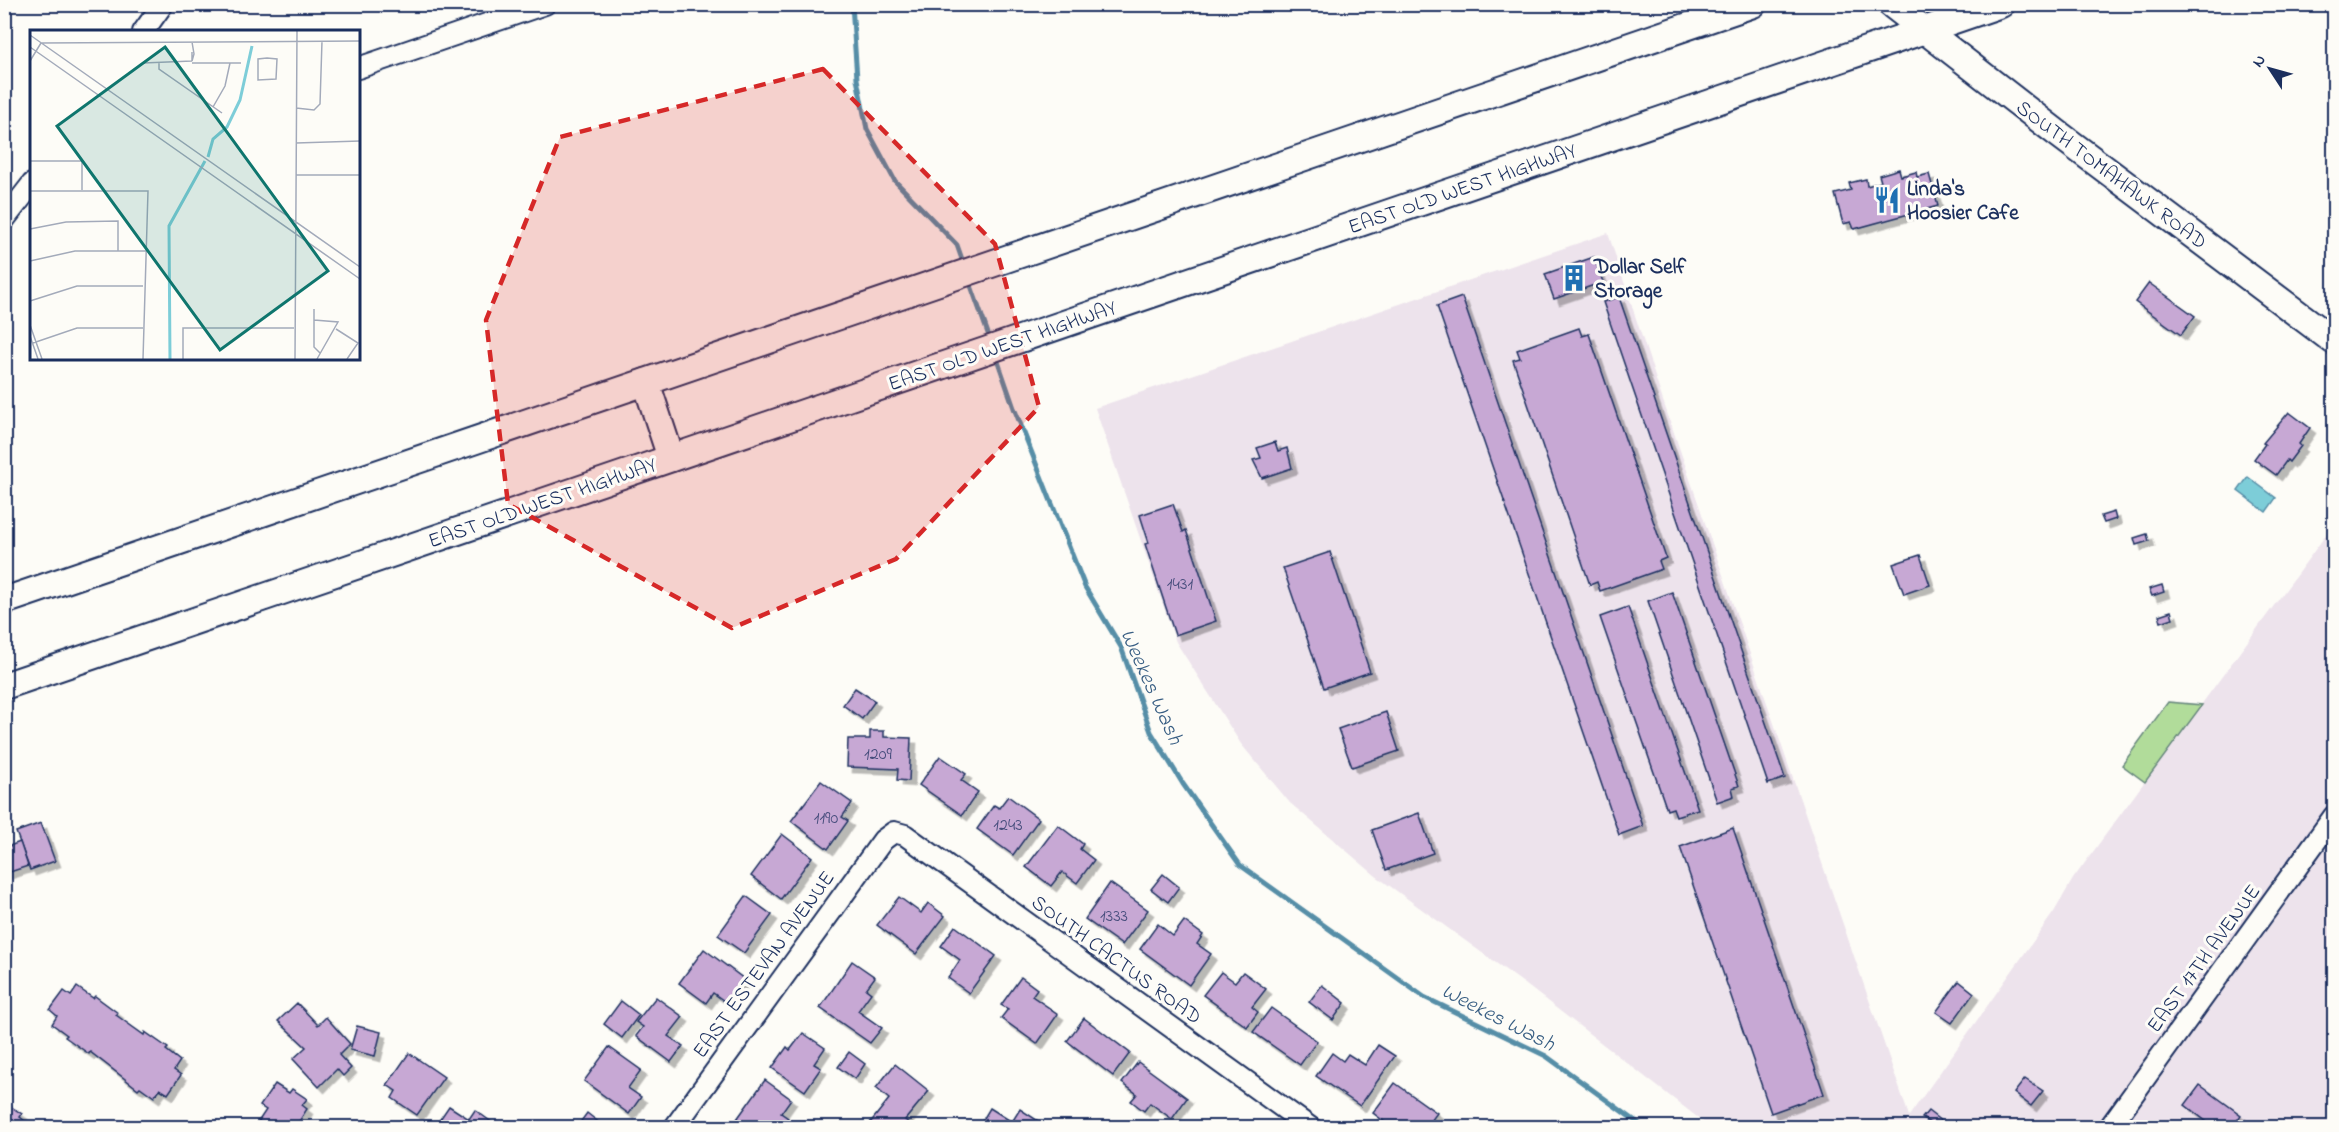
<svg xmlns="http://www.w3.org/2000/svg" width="2339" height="1132" font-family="'Indie Flower',sans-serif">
  <defs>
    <filter id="shadow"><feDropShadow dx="5.5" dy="5.5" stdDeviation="0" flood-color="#0004"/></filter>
  </defs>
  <rect width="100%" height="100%" fill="#fdfcf7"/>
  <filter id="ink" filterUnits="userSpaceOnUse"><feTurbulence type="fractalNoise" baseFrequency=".0167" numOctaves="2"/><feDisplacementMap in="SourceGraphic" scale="12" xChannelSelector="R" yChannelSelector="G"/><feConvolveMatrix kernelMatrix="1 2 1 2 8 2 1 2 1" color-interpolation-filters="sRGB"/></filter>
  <g filter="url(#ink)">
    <!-- built -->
    <polygon fill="#ede3ec" points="1608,233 1661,395 1909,1116 2054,912 2073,879 2334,524 2334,1127 1710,1127 1525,984 1376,876 1290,803 1241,744 1176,642 1095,408"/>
    <!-- green -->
    <polygon fill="#b1dc9a" stroke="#66867c" stroke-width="1.5" points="2168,702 2202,705 2145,782 2122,765"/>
    <!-- water -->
    <polygon fill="#7dcdd8" stroke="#568ea7" stroke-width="1.5" points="2248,477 2276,498 2266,512 2238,491"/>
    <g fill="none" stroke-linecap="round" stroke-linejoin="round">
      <!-- stream -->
      <g stroke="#568ea7" stroke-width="5">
        <polyline points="852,4 857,79 867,129 895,181 957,245 964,265"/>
        <polyline points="969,280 991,342"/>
        <polyline points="995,353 1014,408 1085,587 1121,647 1151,732 1183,784 1240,865 1424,997 1546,1056 1645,1128"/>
      </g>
    </g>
    <!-- building -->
    <g fill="#c7a8d4" stroke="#1b2f5e" stroke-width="1.5" filter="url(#shadow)">
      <polygon points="1899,169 1901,176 1916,172 1917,177 1929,174 1938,206 1854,229 1851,222 1843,224 1835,194 1851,190 1849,183 1866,179 1867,186 1881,182 1879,175"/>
      <polygon points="1594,257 1603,282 1554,299 1545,274"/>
      <polygon points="2149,283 2195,316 2181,335 2135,302"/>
      <polygon points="1462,297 1643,826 1619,835 1437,306"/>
      <polygon points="1619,297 1785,778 1768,784 1603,302"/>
      <polygon points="1579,328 1582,336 1589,334 1666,558 1659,561 1662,569 1600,591 1597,582 1590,585 1513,360 1520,358 1517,350"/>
      <polygon points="2289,412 2310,428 2299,444 2301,446 2289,462 2287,460 2276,475 2254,459 2265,444 2263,443"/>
      <polygon points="1275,442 1278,451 1287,448 1292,468 1262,478 1253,460 1261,458 1257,448"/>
      <polygon points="1173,504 1183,532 1186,530 1216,621 1175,635 1145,544 1149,543 1140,515"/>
      <polygon points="2114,512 2116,519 2104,523 2101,516"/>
      <polygon points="2147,534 2149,541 2136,545 2134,538"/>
      <polygon points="1330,552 1370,672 1324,688 1283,568"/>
      <polygon points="1920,555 1930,585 1904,594 1893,564"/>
      <polygon points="2162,585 2164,592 2152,596 2149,589"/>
      <polygon points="1672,592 1739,786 1732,788 1734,796 1717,802 1648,601"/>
      <polygon points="1628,607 1698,809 1676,816 1673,808 1667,810 1600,617"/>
      <polygon points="2171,611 2173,618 2161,622 2159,615"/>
      <polygon points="855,688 875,701 862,719 843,705"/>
      <polygon points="1386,712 1399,751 1352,767 1338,729"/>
      <polygon points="870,731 884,731 884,737 911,738 909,781 897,780 898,769 847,767 848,739 870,739"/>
      <polygon points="940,756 966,774 961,780 978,792 962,815 919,785"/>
      <polygon points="821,781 852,803 842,817 848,821 828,849 791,821"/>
      <polygon points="1008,796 1039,819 1013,855 977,829 994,805 999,808"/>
      <polygon points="1419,813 1433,853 1386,870 1372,830"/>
      <polygon points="41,823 55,861 30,870 16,832"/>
      <polygon points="1058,825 1083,844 1080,849 1094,860 1077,883 1062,872 1051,886 1026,867"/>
      <polygon points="1733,828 1824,1094 1771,1113 1680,847"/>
      <polygon points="782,834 812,857 781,899 751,876"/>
      <polygon points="20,842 28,866 4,874 4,848"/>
      <polygon points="1163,874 1179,887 1168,902 1151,889"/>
      <polygon points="1110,883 1148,910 1122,945 1085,919"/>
      <polygon points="746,896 772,915 744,953 718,935"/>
      <polygon points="899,897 921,913 928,903 945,916 916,954 877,925"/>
      <polygon points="1184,921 1203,935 1197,944 1211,954 1189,985 1140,949 1158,924 1173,936"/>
      <polygon points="955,926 996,956 969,993 948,978 960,960 941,946"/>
      <polygon points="704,949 744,979 727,1003 713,993 706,1003 679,983"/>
      <polygon points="852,961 875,977 866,989 871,993 858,1011 882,1028 870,1043 820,1008"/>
      <polygon points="1221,972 1235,982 1243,972 1266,989 1252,1007 1258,1012 1247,1027 1203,995"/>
      <polygon points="1021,977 1037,989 1032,996 1058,1014 1037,1044 1001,1018 1008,1009 1001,1005"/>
      <polygon points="1959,981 1974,993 1952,1023 1936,1012"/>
      <polygon points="1322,985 1345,1003 1333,1020 1309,1002"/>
      <polygon points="77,987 93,998 95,996 118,1013 116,1015 144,1035 145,1032 168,1048 166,1050 180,1061 174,1070 181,1075 168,1094 160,1089 154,1097 140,1087 138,1089 90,1052 89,1054 65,1037 67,1035 52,1024 57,1016 50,1010 64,991 71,996"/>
      <polygon points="656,997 683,1017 668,1036 683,1046 671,1062 636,1036 643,1027 636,1022"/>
      <polygon points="621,1001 639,1015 622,1038 604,1024"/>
      <polygon points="297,1003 318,1025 326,1017 350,1044 339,1055 351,1068 343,1076 337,1069 319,1087 293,1059 306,1047 278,1021"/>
      <polygon points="1271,1008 1317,1041 1300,1065 1253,1032"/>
      <polygon points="1084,1018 1130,1053 1113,1076 1067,1041"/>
      <polygon points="357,1026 381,1032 375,1056 350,1050"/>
      <polygon points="803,1033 825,1048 814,1064 821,1068 805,1091 772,1068 787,1047 790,1050"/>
      <polygon points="1378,1045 1395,1056 1360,1106 1316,1076 1332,1053 1343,1061 1348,1054 1365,1065"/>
      <polygon points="609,1047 641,1070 628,1088 641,1097 629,1114 584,1081"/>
      <polygon points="849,1052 865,1064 855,1079 838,1067"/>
      <polygon points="409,1053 444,1077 417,1115 392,1098 396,1091 387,1085"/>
      <polygon points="1138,1062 1187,1098 1172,1119 1150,1103 1144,1111 1131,1101 1137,1094 1122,1083"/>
      <polygon points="895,1064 929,1091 905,1120 915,1128 866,1128 889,1099 876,1088"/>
      <polygon points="2025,1079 2043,1091 2031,1106 2014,1093"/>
      <polygon points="765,1080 791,1099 781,1113 788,1118 782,1128 734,1128 732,1126"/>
      <polygon points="1395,1083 1437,1113 1426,1128 1393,1128 1373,1113"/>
      <polygon points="275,1084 289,1093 292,1089 307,1099 302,1105 307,1109 295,1128 254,1128 266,1110 260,1106"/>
      <polygon points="2200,1085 2241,1115 2232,1128 2215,1128 2185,1105"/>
      <polygon points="4,1102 22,1114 20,1117 34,1128 4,1128"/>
      <polygon points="449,1106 469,1119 475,1110 497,1126 434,1128"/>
      <polygon points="990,1108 1012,1122 1020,1109 1049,1128 978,1128"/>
      <polygon points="1928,1111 1950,1128 1927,1128 1930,1123 1922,1118"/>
      <polygon points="587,1113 606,1128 576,1128"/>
    </g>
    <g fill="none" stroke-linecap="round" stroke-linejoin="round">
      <defs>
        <g id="minor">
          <polyline points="143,32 163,4"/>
          <polyline points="358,68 545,4"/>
          <polyline points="4,220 32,184"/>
          <polyline points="674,1128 883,840 894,832 905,835 1311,1128"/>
          <polyline points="2109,1128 2334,816"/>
        </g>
        <g id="major">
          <polyline points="1891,4 2057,133 2334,341"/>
          <polyline points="646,382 671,458"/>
          <polyline points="4,601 1753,4"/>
          <polyline points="4,686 2001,4"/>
        </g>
      </defs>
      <!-- minor casing -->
      <use href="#minor" stroke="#1b2f5e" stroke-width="24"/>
      <!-- major casing -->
      <use href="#major" stroke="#1b2f5e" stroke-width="30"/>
      <!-- minor -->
      <use href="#minor" stroke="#fdfcf7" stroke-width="20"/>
      <!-- major -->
      <use href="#major" stroke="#fdfcf7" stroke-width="26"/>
    </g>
  </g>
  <!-- marked area -->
  <path fill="#d62828" fill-opacity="0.2" stroke="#d62828" stroke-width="4.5" stroke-dasharray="12 8" stroke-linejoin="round" d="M823,69L995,244L1039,407L896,559L732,628L508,504L486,320L560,137Z"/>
  <!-- icons -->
  <defs>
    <symbol id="restaurant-bare" viewBox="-9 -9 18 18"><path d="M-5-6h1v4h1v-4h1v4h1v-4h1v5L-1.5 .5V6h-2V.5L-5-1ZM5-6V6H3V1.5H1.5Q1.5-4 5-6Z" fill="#1f6fb2" stroke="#fdfcf7" stroke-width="2.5" paint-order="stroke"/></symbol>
    <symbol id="building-bare" viewBox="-9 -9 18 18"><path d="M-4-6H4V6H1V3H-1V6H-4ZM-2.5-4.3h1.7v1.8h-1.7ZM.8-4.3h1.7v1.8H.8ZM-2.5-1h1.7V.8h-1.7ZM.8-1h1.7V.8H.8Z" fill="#1f6fb2" stroke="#fdfcf7" stroke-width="2.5" paint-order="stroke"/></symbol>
  </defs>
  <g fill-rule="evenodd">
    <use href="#restaurant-bare" x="1868" y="181" width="38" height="38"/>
    <use href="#building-bare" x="1555" y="259" width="38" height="38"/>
  </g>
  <g text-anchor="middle" stroke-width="6" stroke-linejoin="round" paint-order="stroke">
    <!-- number labels -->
    <g font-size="18" fill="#464d7c">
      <text x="1180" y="589">1431</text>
      <text x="878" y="759">1209</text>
      <text x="826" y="823">1190</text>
      <text x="1008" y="830">1243</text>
      <text x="1114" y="921">1333</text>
    </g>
    <!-- street labels -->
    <g font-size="21" fill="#1b2f5e" stroke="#fdfcf7">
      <text transform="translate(2112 174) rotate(37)" y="7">SOUTH TOMAHAWK ROAD</text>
      <text transform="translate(1462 188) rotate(-19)" y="7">EAST OLD WEST HIGHWAY</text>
      <text transform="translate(1002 345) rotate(-19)" y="7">EAST OLD WEST HIGHWAY</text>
      <text transform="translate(542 502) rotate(-19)" y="7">EAST OLD WEST HIGHWAY</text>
      <text transform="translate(2203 958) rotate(-54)" y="7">EAST 17TH AVENUE</text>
      <text transform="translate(1117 959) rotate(36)" y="7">SOUTH CACTUS ROAD</text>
      <text transform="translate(763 964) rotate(-54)" y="7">EAST ESTEVAN AVENUE</text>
    </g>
    <!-- poi labels -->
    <g font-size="21" font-weight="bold" fill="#1b2f5e" stroke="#fdfcf7" text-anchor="start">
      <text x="1907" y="195">Linda's<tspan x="1907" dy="24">Hoosier Cafe</tspan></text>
      <text x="1594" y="273">Dollar Self<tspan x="1594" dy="24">Storage</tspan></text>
    </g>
    <!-- water labels -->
    <g font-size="22" font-style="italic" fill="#385e83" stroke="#fdfcf7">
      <text transform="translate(1153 686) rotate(66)" y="8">Weekes Wash</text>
      <text transform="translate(1499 1016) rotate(27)" y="8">Weekes Wash</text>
    </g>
  </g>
  <!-- overview -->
  <g transform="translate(30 30)">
    <rect width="330" height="330" fill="#fdfcf7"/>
    <path fill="none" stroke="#7dcdd8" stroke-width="3" d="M178,127L183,109L197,97L210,70L222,16M140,329L139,196L175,131"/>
    <path fill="none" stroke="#a3aaba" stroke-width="1.5" d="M0,5L330,237M162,12L164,24L162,31V22M11,13L330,11M0,17L330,249M237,28L247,29L246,49L228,50V29ZM0,31L11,13M113,33L162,31M129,33V39L192,83M162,33H211M183,77L195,56L200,33M266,78L284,80L290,74L292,11M266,113L330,111M0,131H52V160M266,145H330M0,161H118L113,329M0,199L36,192L88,191V221M0,231L45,221H118M0,271L47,256H113M284,279V317L290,323M284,290L308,292L287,329M0,295L12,329M306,299L328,313L317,329M0,306L8,329M3,313L47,298H113M153,329V298H264M265,329L267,1"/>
    <path fill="#0f766e" fill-opacity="0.15" stroke="#0f766e" stroke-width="3" d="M135,17L298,241L190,320L27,96Z"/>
    <rect width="330" height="330" fill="none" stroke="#1b2f5e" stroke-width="3"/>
  </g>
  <!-- margin -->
  <rect width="2339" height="1132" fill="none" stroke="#fdfcf7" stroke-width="24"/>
  <rect x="12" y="12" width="2315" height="1108" fill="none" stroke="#1b2f5e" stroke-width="2" filter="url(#ink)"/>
  <!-- north arrow -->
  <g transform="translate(2270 69) rotate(306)" stroke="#fdfcf7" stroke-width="4.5" paint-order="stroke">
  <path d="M0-4.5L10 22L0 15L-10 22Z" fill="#1b2f5e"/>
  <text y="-9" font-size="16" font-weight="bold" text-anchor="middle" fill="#1b2f5e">N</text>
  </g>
</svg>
